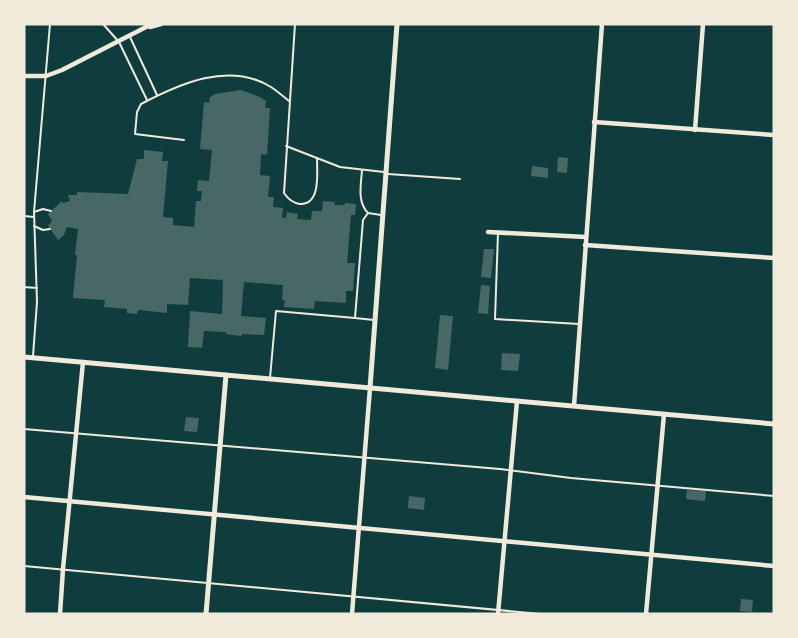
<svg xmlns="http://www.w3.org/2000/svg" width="798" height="638" font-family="'Noto Sans',sans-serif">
  <rect width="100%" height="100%" fill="#0f3d3e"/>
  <!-- building -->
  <g fill="#486865">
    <polygon points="241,90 260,97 266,101 265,108 270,108 267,155 261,154 260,175 270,176 268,197 274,197 273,207 283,208 282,218 286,218 287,212 298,214 297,219 311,220 312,211 322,211 323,201 335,202 334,205 345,205 345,203 356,204 355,215 351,215 347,263 355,263 353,291 346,291 346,303 315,301 314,309 284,307 285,300 282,300 283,285 244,282 241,316 266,318 264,335 242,334 241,336 226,334 226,332 204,331 202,348 188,347 190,311 222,314 223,280 190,278 188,305 167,304 167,313 138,310 137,314 127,313 127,309 104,307 105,300 73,298 77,255 75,255 78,229 67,227 64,235 58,240 48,226 52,221 48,214 62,201 63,203 70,201 68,195 77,195 77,192 128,194 137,159 144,159 144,150 163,152 162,161 168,161 163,217 173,218 173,225 194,227 196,201 201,201 202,191 197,191 198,180 209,181 212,150 200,149 204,102 209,103 210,97 215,94"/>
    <polygon points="558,157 568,158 567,173 557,172"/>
    <polygon points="532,166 548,168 548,178 531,176"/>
    <polygon points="484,249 494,249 491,278 481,277"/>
    <polygon points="481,285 490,286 488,314 478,313"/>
    <polygon points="440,315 453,316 448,370 435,368"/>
    <polygon points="502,353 520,354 518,371 501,370"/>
    <polygon points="186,417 199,418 197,432 184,431"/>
    <polygon points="687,490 706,491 705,501 686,499"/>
    <polygon points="409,496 425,498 424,510 408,508"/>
    <polygon points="741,599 753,600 752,612 740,611"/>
  </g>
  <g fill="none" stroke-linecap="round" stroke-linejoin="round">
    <!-- service -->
    <g stroke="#f1e9da" stroke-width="2">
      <polyline points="103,24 119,42 147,100"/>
      <path d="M295,24L284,193C288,199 292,203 300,204C321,205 317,173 317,158"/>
      <polyline points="130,37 157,95"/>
      <path d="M184,140L135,134L137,112L141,104C179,84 229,61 271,87C277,91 283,96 289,101"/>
      <polyline points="286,146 340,167 384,172"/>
      <path d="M362,170C361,185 357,202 368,213"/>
      <polyline points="388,174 460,179"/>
      <polyline points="34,212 43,209 51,211"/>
      <polyline points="24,216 34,217"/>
      <polyline points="34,226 43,230 50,229"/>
      <polyline points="498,233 495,319 579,324"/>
      <polyline points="24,287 37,288"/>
      <polyline points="374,320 355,318 363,220 368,213 381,215"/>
      <polyline points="33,356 37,302 34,212 50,24"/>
      <polyline points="270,378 276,311 355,318"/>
      <polyline points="24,429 500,469 571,478 774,496"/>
      <polyline points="24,566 541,614"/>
    </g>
    <!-- minor -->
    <g stroke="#f1e9da" stroke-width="4.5">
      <polyline points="150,27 161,24"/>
      <polyline points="24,76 46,76 62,70 152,24"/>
      <polyline points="594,122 774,135"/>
      <polyline points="695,130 703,24"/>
      <polyline points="488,232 586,237"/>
      <polyline points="585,245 774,258"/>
      <polyline points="574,406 602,24"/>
      <polyline points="24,497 774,566"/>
      <polyline points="60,614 63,569 83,362"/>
      <polyline points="352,614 370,388"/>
      <polyline points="498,614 517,401"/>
      <polyline points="646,614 664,414"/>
    </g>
    <!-- tertiary -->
    <g stroke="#f1e9da" stroke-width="5">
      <polyline points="24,357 774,424"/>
      <polyline points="370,388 397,24"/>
      <polyline points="206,614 226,375"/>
    </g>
  </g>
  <!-- border -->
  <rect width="798" height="638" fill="none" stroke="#f1e9da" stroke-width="51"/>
</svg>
